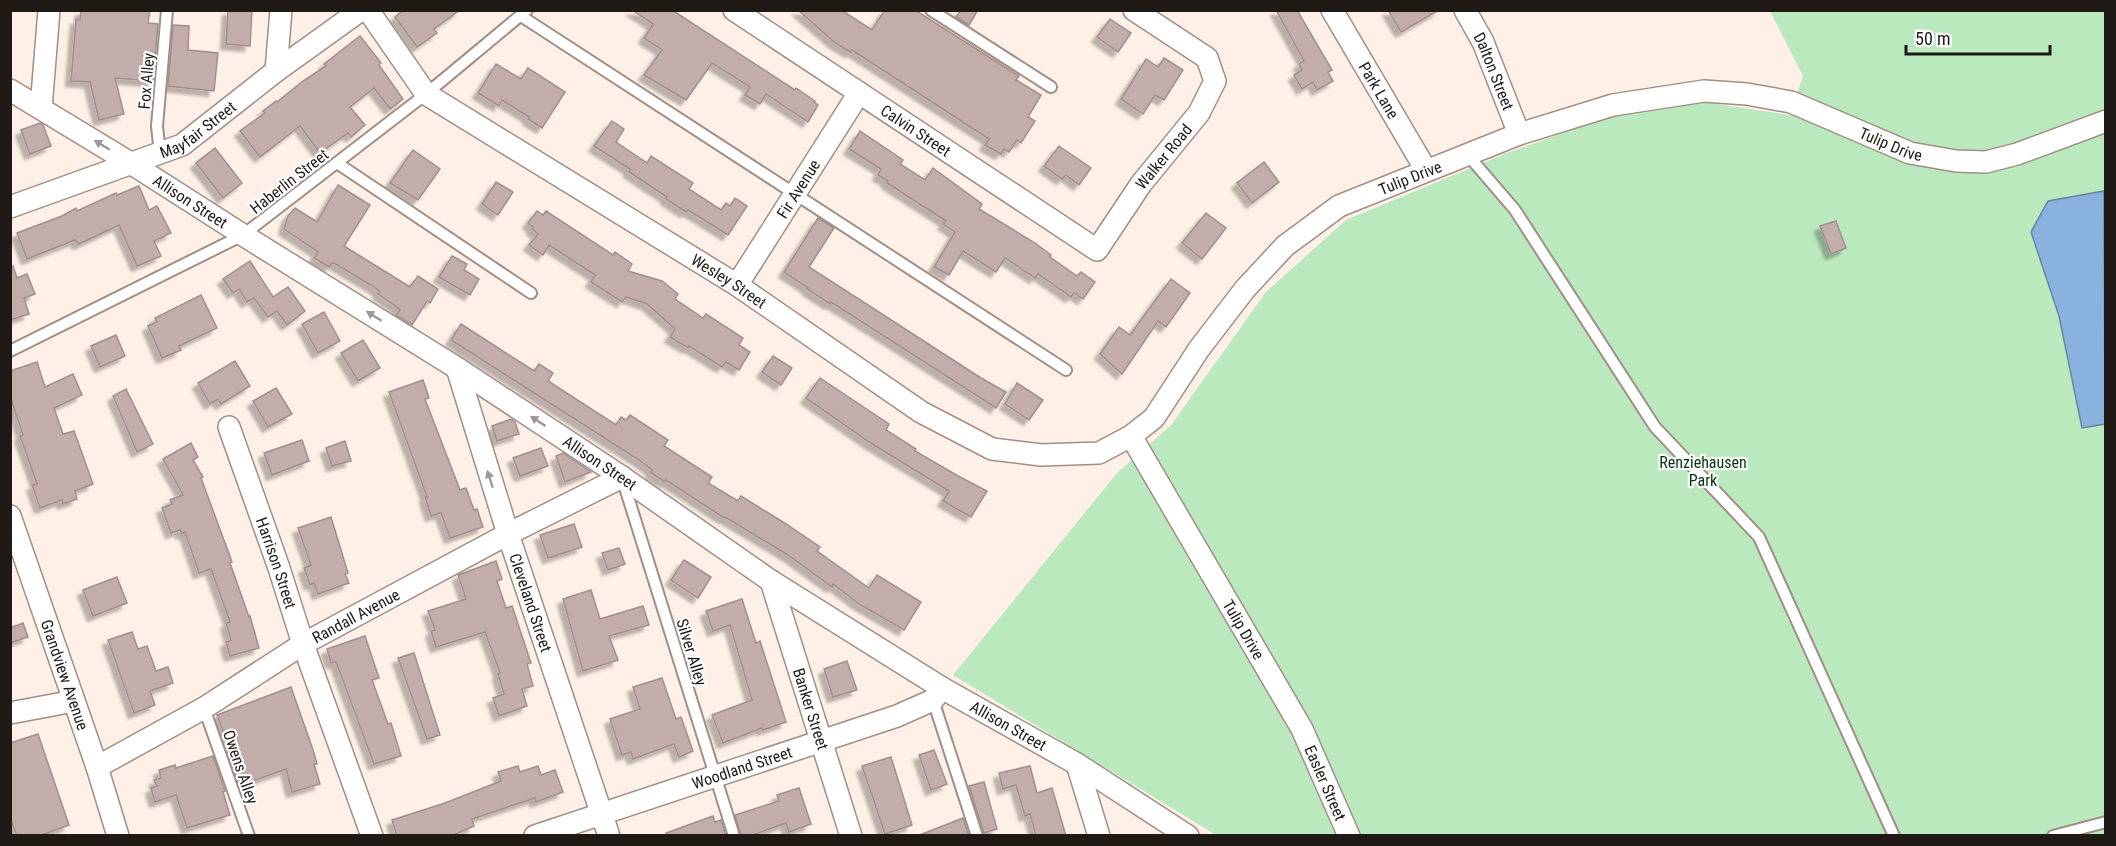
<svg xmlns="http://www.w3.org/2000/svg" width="2116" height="846" font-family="'Roboto Condensed',sans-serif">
  <defs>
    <filter id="shadow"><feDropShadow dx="-5.5" dy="5.5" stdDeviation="1.5" flood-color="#0004"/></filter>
  </defs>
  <rect width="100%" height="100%" fill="#fef0e6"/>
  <!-- green -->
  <polygon fill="#bbe9be" points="1770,11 2105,11 2105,835 1216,835 953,675 1117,473 1171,425 1266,292 1346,220 1507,153 1614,115 1703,102 1790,115 1803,76"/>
  <!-- water -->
  <polygon fill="#89b2de" stroke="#6a84a2" stroke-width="1.5" points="2104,191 2105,424 2082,428 2059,316 2031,232 2048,201"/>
  <!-- building -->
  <g fill="#c2adaa" stroke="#a38e8b" stroke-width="1.5" filter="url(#shadow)">
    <polygon points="81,10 150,10 148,23 158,24 153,81 115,78 124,114 99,120 90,82 71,81 76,19 80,20"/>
    <polygon points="228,10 252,10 250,46 226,44"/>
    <polygon points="403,10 460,10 434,29 437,33 417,47 395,17"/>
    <polygon points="632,10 672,10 795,90 796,88 815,101 814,102 818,105 808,122 766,94 760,104 745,95 750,87 712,63 686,100 644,75 662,50 644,38 653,24"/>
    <polygon points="798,10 841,10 872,30 885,10 915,10 1019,76 1016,80 1041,95 1028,117 1035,121 1021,143 1017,140 1009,152 1004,149 1001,154 985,145 989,139 852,50 850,52 834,42"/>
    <polygon points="961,10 978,10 969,25 956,17"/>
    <polygon points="1276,10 1297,10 1332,70 1328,72 1333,81 1317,90 1313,82 1302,89 1294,75 1302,70 1299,64 1304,61"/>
    <polygon points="1388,10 1439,10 1401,32"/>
    <polygon points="1110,19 1131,33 1118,52 1097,37"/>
    <polygon points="173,25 189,26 188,50 218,53 214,91 168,86"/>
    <polygon points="360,36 381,63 379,65 403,99 390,109 374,88 350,107 365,125 351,137 348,133 320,153 300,126 260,157 240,131 265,113 263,111 276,101 277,102 303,81 326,66 324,64"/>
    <polygon points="1164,58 1183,70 1164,100 1155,95 1143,114 1121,99 1146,59 1158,67"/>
    <polygon points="496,64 521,79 528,68 565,92 542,128 528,119 529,117 502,100 499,106 478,93"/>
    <polygon points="612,121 624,129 616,142 647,163 651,156 693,183 689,189 721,210 726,203 730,206 735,198 747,206 728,235 688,210 686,212 666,199 667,197 629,172 630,169 594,146"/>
    <polygon points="40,123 43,125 51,146 30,154 21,130"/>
    <polygon points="860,131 903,160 900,164 925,180 933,168 982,204 979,209 1035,243 1051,255 1050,257 1077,276 1081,272 1095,282 1083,299 1074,293 1071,297 1038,274 1035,278 1005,258 996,272 963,251 949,275 934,267 955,232 943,224 946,221 887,183 888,181 878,175 881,169 849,149"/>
    <polygon points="1059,146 1091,168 1079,185 1066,175 1062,179 1044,166"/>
    <polygon points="215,148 242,183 223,198 196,163"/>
    <polygon points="413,150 440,169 418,200 390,183"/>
    <polygon points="1264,162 1279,182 1252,203 1237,183"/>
    <polygon points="496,182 513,192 498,215 482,204"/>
    <polygon points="338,185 370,205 344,246 410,287 418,276 438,289 430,303 427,301 412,325 396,315 400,310 397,307 378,294 380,292 374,287 334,263 332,263 329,267 314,258 318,252 284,229 288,216 295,208 317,222"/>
    <polygon points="139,186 149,210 157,206 171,233 154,241 161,256 137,266 119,225 79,244 75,240 27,259 17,233 62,216 76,208 77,211 116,193 117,195"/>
    <polygon points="537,211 543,215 546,211 613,255 615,252 632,264 628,271 662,281 678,294 675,299 703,318 706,314 743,338 739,345 750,352 739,370 726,362 722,367 689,346 688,348 670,337 675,329 647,304 626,297 622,302 591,282 595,275 549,245 543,255 529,245 538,234 532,229 533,227 528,223"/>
    <polygon points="1206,213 1226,228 1202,259 1182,243"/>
    <polygon points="818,218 834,228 809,267 981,378 1006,392 996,408 831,302 830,304 807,289 808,288 784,272"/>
    <polygon points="1836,221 1846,248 1831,254 1820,226"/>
    <polygon points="452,256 467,264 464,270 479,279 470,295 439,277"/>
    <polygon points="250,261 273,297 288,287 305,311 287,325 277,311 268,317 254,298 247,302 239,289 233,293 223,279"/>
    <polygon points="13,266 17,278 27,274 35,294 24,298 29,314 10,320 10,267"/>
    <polygon points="1171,279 1190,293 1166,327 1158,321 1122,374 1100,354 1119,327 1130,335"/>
    <polygon points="201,295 217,328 179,346 181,350 162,358 148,326 157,322 155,318"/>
    <polygon points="324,312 340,341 318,353 302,324"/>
    <polygon points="461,324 534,371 539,364 553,373 548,381 616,425 621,417 626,420 630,415 668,440 664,446 712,477 708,483 738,501 741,496 786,524 820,547 817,551 869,588 877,575 921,602 904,630 859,604 833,584 832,587 788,555 725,517 724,518 666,480 665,482 651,473 652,470 639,460 451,340"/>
    <polygon points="116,335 125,356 100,367 91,346"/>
    <polygon points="363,340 380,368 358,381 341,353"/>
    <polygon points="773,356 792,368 781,385 762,372"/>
    <polygon points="235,361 250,386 221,404 218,399 210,404 198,383"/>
    <polygon points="37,362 45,387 73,374 82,395 54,408 63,434 74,431 93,484 75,491 77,499 63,504 62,500 40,508 32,485 37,484 20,436 23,435 10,396 10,371"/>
    <polygon points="820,378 889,424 886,430 916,449 915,451 958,476 987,491 971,517 943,501 949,491 869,442 806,398"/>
    <polygon points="423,380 429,398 425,399 460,490 466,488 474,510 477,509 483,527 450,538 441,513 431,516 425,497 427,497 389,392"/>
    <polygon points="1017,383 1043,400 1029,420 1005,404"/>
    <polygon points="276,388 292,414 268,427 253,401"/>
    <polygon points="126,389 153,444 137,452 113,396"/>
    <polygon points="511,419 515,422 519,434 497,441 492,426"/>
    <polygon points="302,440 309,461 272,475 264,453"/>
    <polygon points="345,441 351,461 332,466 326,448"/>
    <polygon points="191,443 198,457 193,460 203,477 201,478 232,562 230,563 249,617 250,616 259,648 230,656 226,642 231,640 226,623 230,622 211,569 199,573 185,532 182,534 180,530 171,533 162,508 172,504 170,500 183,495 163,459"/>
    <polygon points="541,448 548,466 520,476 513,458"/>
    <polygon points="563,453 591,472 565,482 556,456"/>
    <polygon points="331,517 348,573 345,574 349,583 318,594 314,583 310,585 304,568 311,565 298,528"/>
    <polygon points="574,524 582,547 548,558 540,535"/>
    <polygon points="619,548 625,564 608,570 602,553"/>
    <polygon points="684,560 711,577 698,598 671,580"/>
    <polygon points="496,561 502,579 497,581 506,608 512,606 531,663 527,664 533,686 522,689 527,706 499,716 493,698 504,694 498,674 500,673 485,632 436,647 431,631 435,630 428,611 466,599 458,575"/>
    <polygon points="117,577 127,603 93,616 83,590"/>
    <polygon points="591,590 600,619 643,606 649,625 609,636 618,660 583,671 563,599"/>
    <polygon points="742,599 756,643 760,641 786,722 763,730 762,728 723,743 712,715 752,700 730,625 713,631 706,611"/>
    <polygon points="23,623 28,637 10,643 10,628"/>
    <polygon points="132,632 138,649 147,646 156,671 168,667 173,683 150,691 155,705 134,713 108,640"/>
    <polygon points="365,636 379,678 372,680 388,724 391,723 401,756 374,764 336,662 331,663 327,649"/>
    <polygon points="414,653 440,735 427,739 398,658"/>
    <polygon points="847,661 857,690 833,697 824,669"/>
    <polygon points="662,678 676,719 681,717 693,751 679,757 674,744 633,759 631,752 622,755 610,719 640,709 633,687"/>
    <polygon points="291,687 313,750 317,764 314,764 320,784 292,792 286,769 239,786 227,751 230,750 217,715"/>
    <polygon points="38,734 69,825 39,836 17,836 10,818 10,743"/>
    <polygon points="934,750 947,784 931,790 919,755"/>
    <polygon points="213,756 225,791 223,792 230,815 187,828 176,795 155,802 151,788 157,786 154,780 161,778 159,770 175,765 176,768"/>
    <polygon points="891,757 912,825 885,834 862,766"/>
    <polygon points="518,766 520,772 538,766 541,775 555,770 563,792 536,802 535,798 472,819 474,826 451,836 397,836 392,820 445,803 501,781 498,772"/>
    <polygon points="1030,766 1037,793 1052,788 1066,836 1036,836 1030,814 1025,816 1016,785 1003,789 999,773"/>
    <polygon points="984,782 997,829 984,833 969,786"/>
    <polygon points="799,788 811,824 789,832 786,823 750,836 741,836 735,815 779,801 777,795"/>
    <polygon points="713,816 715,822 721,820 726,836 666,836 666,833"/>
    <polygon points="963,818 969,836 922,836 922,834"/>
  </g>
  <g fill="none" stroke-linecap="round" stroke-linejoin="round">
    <defs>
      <g id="lane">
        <polyline points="931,10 1051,87"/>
        <polyline points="521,16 1066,370"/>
        <polyline points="160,154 157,126 167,10"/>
        <polyline points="1467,154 1515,210 1655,427 1759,537 1894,836"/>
        <polyline points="337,163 531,293"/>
        <polyline points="10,351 243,235 426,94 527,10"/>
        <polyline points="623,481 734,836"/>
        <polyline points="933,700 977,836"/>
        <polyline points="204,708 249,836"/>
        <polyline points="2053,836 2106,822"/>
      </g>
      <g id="street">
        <path id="s1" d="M368,10L426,94L737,285L921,412L992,449L1041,455L1099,453L1131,436L1154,418L1199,349L1245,289L1285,246L1339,206L1519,134L1613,105L1704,91L1747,94L1791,102L1910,153L1956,161L1986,162L2017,154L2106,121"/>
        <path id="s2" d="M734,10L1097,250L1141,184L1199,113L1215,81L1207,58L1134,10"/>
        <path id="s3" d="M1332,10L1426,170"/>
        <path id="s4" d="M1465,10L1483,42L1519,134"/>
        <polyline points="276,71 281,10"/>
        <path id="s5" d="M10,90L132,164L243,235L457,368L622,477L771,581L942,688L1077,764L1188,836"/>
        <polyline points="41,108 49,10"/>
        <path id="s6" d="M10,207L182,145L276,71L361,10"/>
        <path id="s7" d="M737,285L859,93"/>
        <path id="s8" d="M457,368L508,534L609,836"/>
        <path id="s9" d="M229,427L279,568L303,644L372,836"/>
        <path id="s10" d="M1131,436L1302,729L1349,836"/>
        <path id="s11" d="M10,516L97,767L118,836"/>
        <path id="s12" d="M771,581L851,836"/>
        <polyline points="10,713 74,701"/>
        <polyline points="1077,764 1099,836"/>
        <path id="s13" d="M97,767L204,708L303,644L508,534L622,477"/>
        <path id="s14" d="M535,836L897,716L933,700L942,688"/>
      </g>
    </defs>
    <!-- lane casing -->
    <use href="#lane" stroke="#a08f84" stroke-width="14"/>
    <!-- street casing -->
    <use href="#street" stroke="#a08f84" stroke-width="24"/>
    <!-- lane -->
    <use href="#lane" stroke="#fff" stroke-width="10"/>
    <!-- street -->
    <use href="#street" stroke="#fff" stroke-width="21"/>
  </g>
  <!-- one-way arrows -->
  <defs><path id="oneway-solid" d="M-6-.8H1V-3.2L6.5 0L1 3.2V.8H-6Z" transform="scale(1.5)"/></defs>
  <g fill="#9b9896">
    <use href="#oneway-solid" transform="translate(102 145) rotate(-149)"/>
    <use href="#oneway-solid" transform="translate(374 316) rotate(-148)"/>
    <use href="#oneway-solid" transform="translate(538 421) rotate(-147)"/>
    <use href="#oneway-solid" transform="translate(490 479) rotate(-108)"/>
  </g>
  <g text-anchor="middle" stroke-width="4.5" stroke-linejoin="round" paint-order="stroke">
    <!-- street labels -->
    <g font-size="16" fill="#201a16" stroke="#fff">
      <text dy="6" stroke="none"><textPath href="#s4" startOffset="68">Dalton Street</textPath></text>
      <text transform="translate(146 81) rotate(-85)" y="6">Fox Alley</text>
      <text dy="6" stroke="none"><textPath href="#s3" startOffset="93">Park Lane</textPath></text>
      <text dy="6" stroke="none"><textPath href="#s6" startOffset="204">Mayfair Street</textPath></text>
      <text dy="6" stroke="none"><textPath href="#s2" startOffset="218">Calvin Street</textPath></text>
      <text dy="6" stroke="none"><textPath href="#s1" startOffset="1808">Tulip Drive</textPath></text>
      <text dy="6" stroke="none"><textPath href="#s2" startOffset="550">Walker Road</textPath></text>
      <text dy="6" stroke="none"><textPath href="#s1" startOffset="1304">Tulip Drive</textPath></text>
      <text transform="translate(289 181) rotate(-38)" y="6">Haberlin Street</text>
      <text dy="6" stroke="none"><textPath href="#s7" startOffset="114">Fir Avenue</textPath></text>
      <text dy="6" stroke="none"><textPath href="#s5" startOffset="212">Allison Street</textPath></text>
      <text dy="6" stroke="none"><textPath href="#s1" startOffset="458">Wesley Street</textPath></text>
      <text dy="6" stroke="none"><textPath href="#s5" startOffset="698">Allison Street</textPath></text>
      <text dy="6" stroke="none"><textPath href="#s9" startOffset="144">Harrison Street</textPath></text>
      <text dy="6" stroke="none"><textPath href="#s8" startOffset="246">Cleveland Street</textPath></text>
      <text dy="6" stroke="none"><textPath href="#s13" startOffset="300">Randall Avenue</textPath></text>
      <text dy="6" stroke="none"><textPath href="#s10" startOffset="224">Tulip Drive</textPath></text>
      <text transform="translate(692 652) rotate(73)" y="6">Silver Alley</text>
      <text dy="6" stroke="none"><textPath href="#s11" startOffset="168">Grandview Avenue</textPath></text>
      <text dy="6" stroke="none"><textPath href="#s12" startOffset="134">Banker Street</textPath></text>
      <text dy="6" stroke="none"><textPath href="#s5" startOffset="1184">Allison Street</textPath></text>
      <text transform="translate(241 767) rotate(71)" y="6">Owens Alley</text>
      <text dy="6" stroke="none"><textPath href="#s14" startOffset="218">Woodland Street</textPath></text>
      <text dy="6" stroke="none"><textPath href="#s10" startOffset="398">Easler Street</textPath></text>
    </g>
    <!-- park labels -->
    <g font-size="16" fill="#00340c" stroke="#fff">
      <text x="1703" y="468">Renziehausen<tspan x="1703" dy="18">Park</tspan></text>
    </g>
  </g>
  <!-- border -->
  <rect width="2116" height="846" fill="none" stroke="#201a16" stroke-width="24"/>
  <!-- scale -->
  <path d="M1906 45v9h144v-9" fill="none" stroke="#201a16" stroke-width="3"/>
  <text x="1915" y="45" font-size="18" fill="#201a16" stroke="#ffffff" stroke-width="4.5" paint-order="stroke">50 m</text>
</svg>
